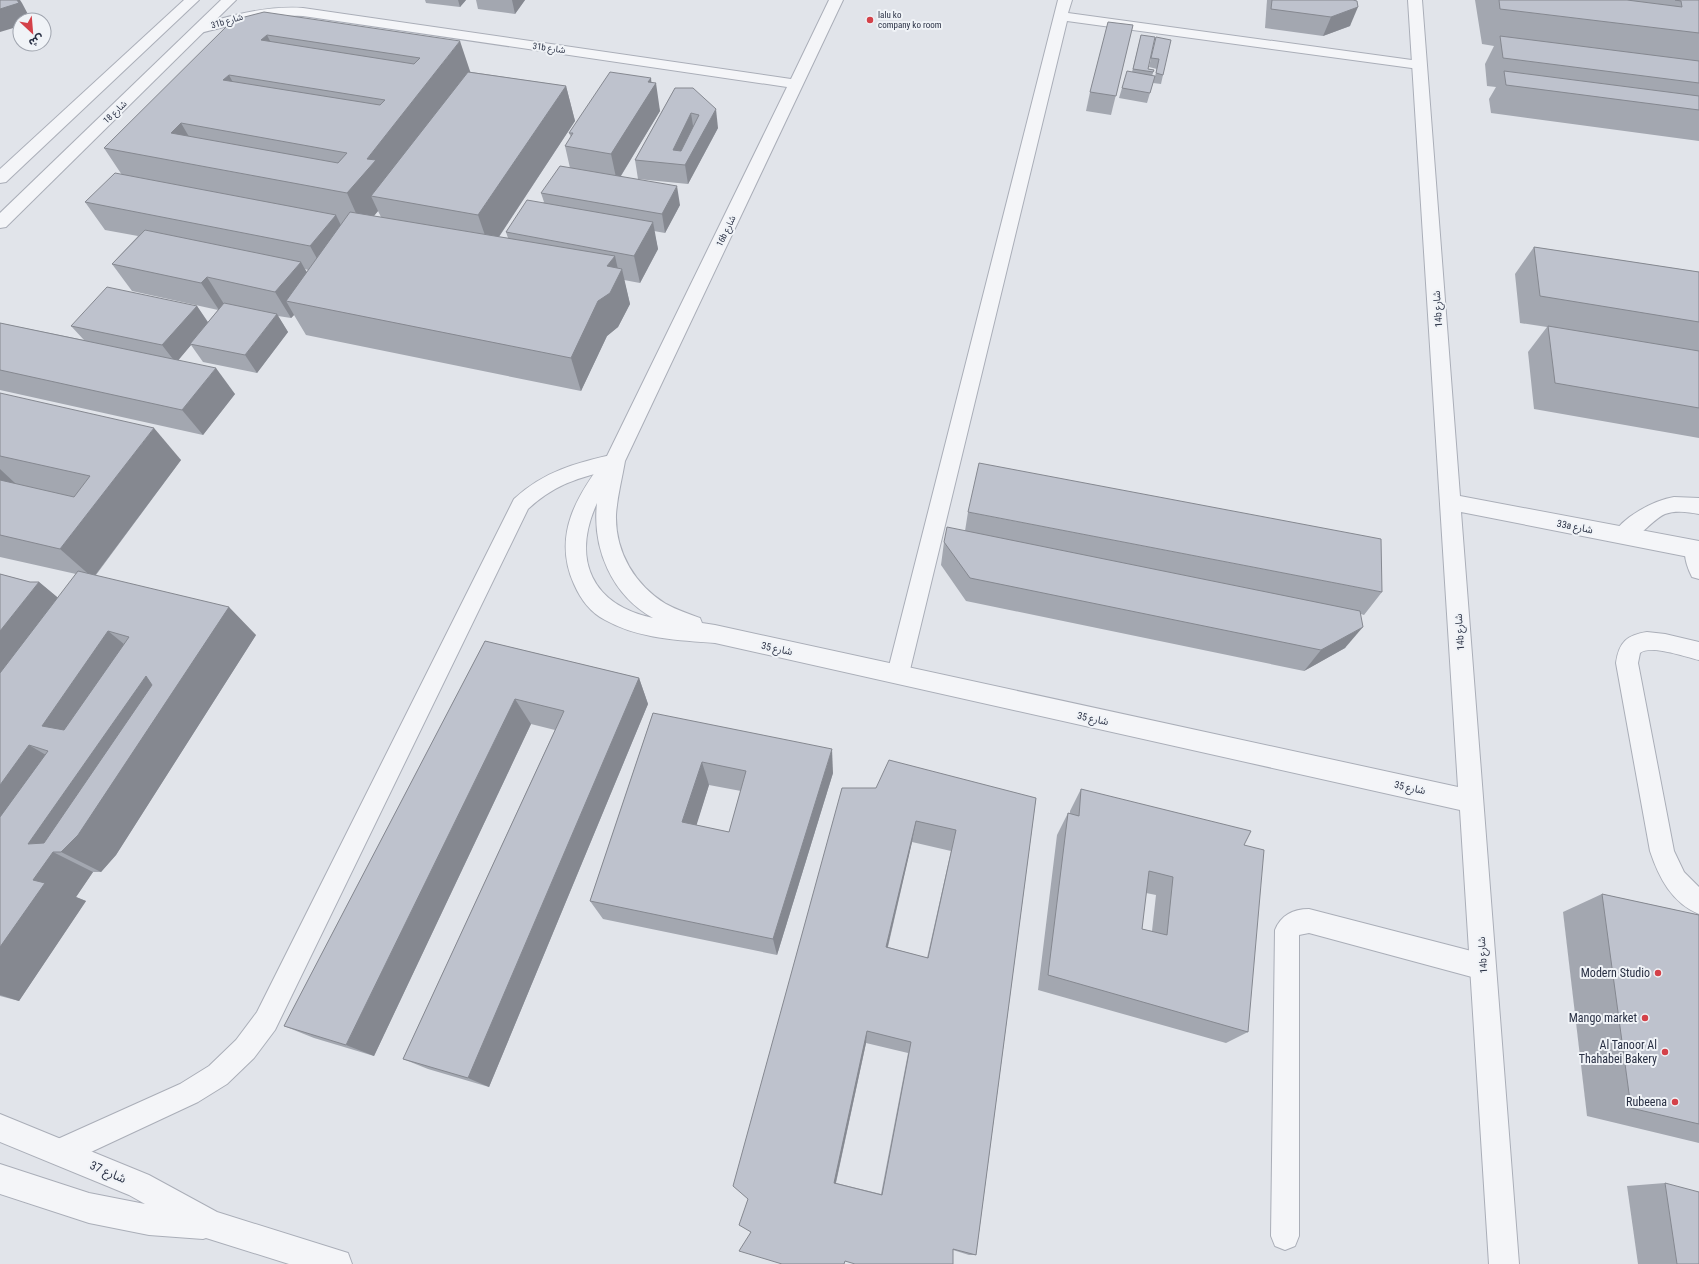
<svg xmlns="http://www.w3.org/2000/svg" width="1699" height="1264" font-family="'Roboto Condensed','Noto Sans Arabic',sans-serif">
  <rect width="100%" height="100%" fill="#e1e4ea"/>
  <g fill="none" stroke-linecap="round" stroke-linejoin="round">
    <defs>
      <g id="service">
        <polygon points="1058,0 1072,0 1068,13 1419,61 1424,62 1426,65 1424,68 1419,69 1067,21 909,674 906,681 898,683 890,681 887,674"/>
        <path d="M615,454L622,456L624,461L622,466C583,478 560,480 528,509L275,1030L254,1058L227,1084L198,1102L61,1166L51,1162L47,1152L51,1142L180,1084L209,1066L236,1040L257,1012L514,499C544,471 576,463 615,454Z"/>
        <path d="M1674,497L1699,498V514C1688,512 1676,510 1665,514C1649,521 1635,547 1616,541L1613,535C1622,517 1655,500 1674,497Z"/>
        <path d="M1694,541L1699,543V579L1692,577C1687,567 1682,553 1687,543Z"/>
        <path d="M1647,632L1665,634L1699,642V660C1686,657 1650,644 1640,653L1638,663L1674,851L1684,872L1699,887V914C1672,903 1659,878 1650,851L1616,663C1619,642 1627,635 1647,632Z"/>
        <path d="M1309,909L1483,954L1492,958L1496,967L1492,976L1483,980L1309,933L1299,935V1236L1295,1246L1285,1250L1275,1246L1271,1236L1275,930C1281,915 1293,909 1309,909Z"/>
      </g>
      <g id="minor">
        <path d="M829,0H843L625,461C622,479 617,497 616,515C615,552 635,585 666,604C677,610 689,614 700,618L702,623L715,625L1458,787L1408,0H1422L1460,496L1699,541V559L1461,512L1519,1264H1489L1460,810L715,643C678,640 639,639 605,620C590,612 581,600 574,584C552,535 577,495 607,456L787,87L303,16C262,14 238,24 200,33L195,32L193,29C197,23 206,22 213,21C243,12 272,6 303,8L791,79ZM597,503C592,549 612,595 653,618C592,605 571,560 597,503Z"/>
        <polygon points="0,1114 149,1175 217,1212 348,1253 352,1264 289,1264 206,1238 203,1239 149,1235 89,1223 0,1194 0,1164 89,1193 145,1204 129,1195 0,1142"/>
      </g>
      <g id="tertiary">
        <polygon points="184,0 199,0 6,182 0,183 0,169"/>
        <polygon points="221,0 236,0 6,227 0,228 0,213"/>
      </g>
    </defs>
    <!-- service casing -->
    <use href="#service" stroke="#aaaeb8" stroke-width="2"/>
    <!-- minor casing -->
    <use href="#minor" stroke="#aaaeb8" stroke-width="2"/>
    <!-- tertiary casing -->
    <use href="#tertiary" stroke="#aaaeb8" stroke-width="2"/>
    <!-- service -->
    <use href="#service" fill="#f4f5f8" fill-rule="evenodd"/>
    <!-- minor -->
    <use href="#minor" fill="#f4f5f8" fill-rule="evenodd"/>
    <!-- tertiary -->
    <use href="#tertiary" fill="#f4f5f8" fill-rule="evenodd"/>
  </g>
  <!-- wall -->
  <g fill="#a3a7b0" fill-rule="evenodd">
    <polygon points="425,0 466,0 460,7 426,3"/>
    <polygon points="476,0 525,0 515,14 478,9"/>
    <polygon points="1267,0 1353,0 1350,26 1323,36 1265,28"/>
    <polygon points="1475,0 1699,0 1699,141 1491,113 1489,99 1496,87 1487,86 1485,64 1494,46 1482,44"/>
    <path d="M264,12L471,72L566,86L575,121L499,237L508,238L506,232L544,202L541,193L570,168L565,146L571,137L569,133L651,78V83L660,111L621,176L680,205L665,233L654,231L658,249L640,283L624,280L630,304L618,327L607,336L581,391L306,335L294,315L291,318L278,316L288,332L257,373L203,362L191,345L178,360L235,394L203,435L0,390V323L84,340L71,326L197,306L208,322L218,310L132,291L112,264L138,236L105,230L85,202L122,175L104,148ZM378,211L381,217L374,216ZM305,269L308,270L307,272Z"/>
    <polygon points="1133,25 1111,115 1086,111 1090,92"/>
    <polygon points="1141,35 1148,69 1154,70 1152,76 1155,76 1147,103 1119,98 1122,88 1132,72"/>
    <polygon points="1156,37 1163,75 1161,84 1153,83 1157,69 1149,67"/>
    <polygon points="675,88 718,128 688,184 638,179 635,160"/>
    <polygon points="1534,247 1699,272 1699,438 1534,409 1528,352 1547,327 1520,323 1515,274"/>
    <polygon points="0,393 181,460 96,575 256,635 116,855 101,872 93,872 76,897 86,901 19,1001 0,996 0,574 30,582 39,582 58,598 76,574 0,557"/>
    <polygon points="968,512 1382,592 1364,615 1361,614 1345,648 1304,671 966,601 941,565 944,542 965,531"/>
    <polygon points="485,641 639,678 648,704 489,1087 428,1069 403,1059 555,730 531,724 374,1056 314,1038 284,1026"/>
    <path d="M653,713L833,773L777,955L603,919L590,901ZM709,785L741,791L729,832L696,825Z"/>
    <path d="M842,788L1036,798L976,1255H969L953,1250L845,1261L751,1232L748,1199ZM912,842L951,851L927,958L888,947ZM866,1043L908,1053L881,1194L836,1183Z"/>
    <path d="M1081,789L1244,845L1248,1032L1226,1043L1038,990L1057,835L1068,813L1070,814V811ZM1146,893L1156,895L1152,931L1142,929Z"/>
    <polygon points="1602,894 1699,915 1699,1143 1587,1116 1563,912"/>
    <polygon points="1665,1183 1699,1264 1638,1264 1627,1186"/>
  </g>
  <!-- shaded-wall -->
  <g fill="#858890">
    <polygon points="17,0 20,0 22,3 31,20 20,20 20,26 0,32 0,9"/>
    <polygon points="458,0 466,0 460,7"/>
    <polygon points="512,0 525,0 515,14"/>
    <polygon points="1358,7 1350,26 1323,36 1331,17"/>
    <polygon points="267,35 285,71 261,40"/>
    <polygon points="460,41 472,77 371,196 378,211 363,229 347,193 367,159"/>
    <polygon points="229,75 248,111 223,80"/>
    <polygon points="651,78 652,88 656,83 660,111 617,182 611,154 648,82"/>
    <polygon points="566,86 575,121 490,250 478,215"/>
    <polygon points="716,109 718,128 688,184 685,165"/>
    <polygon points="691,113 694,132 678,164 673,150"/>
    <polygon points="181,123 202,159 171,133"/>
    <polygon points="677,186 680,205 665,233 662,214"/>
    <polygon points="336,215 349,242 325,273 310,246"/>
    <polygon points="653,222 658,249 640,283 634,256"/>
    <polygon points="615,256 619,274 622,269 630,304 618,327 607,336 581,391 571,358 607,266"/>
    <polygon points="301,262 316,289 286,301 294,315 291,318 275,292"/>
    <polygon points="207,277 224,304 219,310 201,283"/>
    <polygon points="197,306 209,324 190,344 191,345 176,363 162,345"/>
    <polygon points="277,314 288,332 257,373 245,355"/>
    <polygon points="216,368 235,394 203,435 182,410"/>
    <polygon points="154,428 181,460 93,578 60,549"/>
    <polygon points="0,469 16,484 0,502"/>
    <polygon points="39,582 74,611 0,709 0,631"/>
    <polygon points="229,607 256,635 116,855 101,872 61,852 53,852 93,872 76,897 86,901 19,1001 0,995 0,947 33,880 28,844 146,676"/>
    <polygon points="1363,627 1345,648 1304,671 1321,650"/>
    <polygon points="108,631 141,658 80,751 42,726"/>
    <polygon points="639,678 648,704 489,1087 468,1078"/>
    <polygon points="515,699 531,724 374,1056 346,1045"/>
    <polygon points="29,745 68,768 0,858 0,785"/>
    <polygon points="832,749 833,773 777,955 773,939"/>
    <polygon points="702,762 709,785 691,843 682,822"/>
    <polygon points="916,821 912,842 884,962 886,947"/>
    <polygon points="867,1031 866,1043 835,1186 834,1183"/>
  </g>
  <!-- building -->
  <g fill="#bec2cd" stroke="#858890" fill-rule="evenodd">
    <polygon points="0,0 17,0 19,3 0,9"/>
    <polygon points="1272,0 1353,0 1357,1 1358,7 1331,17 1271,9"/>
    <polygon points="1499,0 1627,0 1682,7 1681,1 1675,0 1699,0 1699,33 1500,9"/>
    <path d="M264,12L460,41L367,159L376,160L347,193L104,148L233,20ZM267,35L420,58L414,64L261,40ZM229,75L385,100L380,105L223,80ZM181,123L347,153L338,163L171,133Z"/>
    <polygon points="1108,22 1133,25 1116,96 1090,92"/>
    <polygon points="1141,35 1155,37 1148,69 1154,70 1153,72 1133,69"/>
    <polygon points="1500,36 1699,61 1699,83 1503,58"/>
    <polygon points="1156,37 1171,40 1163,75 1156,73 1159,59 1151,58"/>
    <polygon points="1127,71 1155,76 1150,93 1122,88"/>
    <polygon points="1504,71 1699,96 1699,110 1506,85"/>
    <polygon points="468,72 566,86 478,215 371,196"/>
    <polygon points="610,72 651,78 648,82 656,83 611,154 565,146 573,133 569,133"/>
    <path d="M675,88H693L716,109L685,165L635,160ZM691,113L699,115L681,151L673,150Z"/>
    <polygon points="560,166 677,186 662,214 541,193"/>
    <polygon points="115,173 336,215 310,246 85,202"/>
    <polygon points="527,200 653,222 634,256 506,232"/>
    <polygon points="350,212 615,256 607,266 622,269 610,293 598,301 571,358 286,301"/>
    <polygon points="145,230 301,262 275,292 207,277 201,283 112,264"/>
    <polygon points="1534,247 1699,272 1699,322 1540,296"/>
    <polygon points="107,287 197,306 162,345 71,326"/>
    <polygon points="224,303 277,314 245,355 190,344"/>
    <polygon points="0,323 216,368 182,410 0,370"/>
    <polygon points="1548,326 1699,351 1699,408 1555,383"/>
    <polygon points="0,393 154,428 60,549 0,535 0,480 74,497 90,476 0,456"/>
    <polygon points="979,463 1381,539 1382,592 968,512"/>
    <polygon points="947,527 1360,611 1363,627 1321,650 970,578 944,542"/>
    <path d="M78,571L229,607L78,835L61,852H53L33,880L45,883L0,947V817L48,751L29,745L0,785V673ZM108,631L129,637L64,730L42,726ZM146,676L152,685L44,843L28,844Z"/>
    <polygon points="0,574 30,582 39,582 0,631"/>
    <polygon points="485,641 639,678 468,1078 403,1059 564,711 515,699 346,1045 284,1026"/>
    <path d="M653,713L832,749L773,939L590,901ZM702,762L746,771L729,832L682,822Z"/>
    <path d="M889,760L1036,798L976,1255L953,1249V1264H855L845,1261L844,1264H782L739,1251L751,1232L739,1225L748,1199L733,1186L842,788H876ZM916,821L956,830L928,958L886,947ZM867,1031L911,1042L882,1195L834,1183Z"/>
    <path d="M1081,789L1251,831L1244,845L1264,850L1248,1032L1048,975L1068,813L1079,816ZM1149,871L1173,877L1167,935L1142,929Z"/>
    <polygon points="1602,894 1699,915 1699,1124 1631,1108"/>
    <polygon points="1665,1183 1699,1192 1699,1264 1677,1264"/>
  </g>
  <!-- markers -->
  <g fill="#d44149" stroke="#f0f3f7" stroke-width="1.5">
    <circle cx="870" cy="20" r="4"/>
    <circle cx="1658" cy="973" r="4"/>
    <circle cx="1645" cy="1018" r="4"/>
    <circle cx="1665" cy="1052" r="4"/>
    <circle cx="1675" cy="1102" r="4"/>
  </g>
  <g text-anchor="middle" stroke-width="4" stroke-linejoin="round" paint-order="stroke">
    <!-- far-poi labels -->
    <g font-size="9" fill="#282f43" stroke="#f0f3f7" text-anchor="start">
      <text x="878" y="18">lalu ko<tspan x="878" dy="10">company ko room</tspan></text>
    </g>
    <!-- far-street labels -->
    <g font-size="9" fill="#282f43" stroke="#f0f3f7">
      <text transform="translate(227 21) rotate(-16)" y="3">31b شارع</text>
      <text transform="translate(549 48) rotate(8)" y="3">31b شارع</text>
      <text transform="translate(115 112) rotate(-44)" y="3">شارع 18</text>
      <text transform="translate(726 231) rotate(-64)" y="3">16b شارع</text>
    </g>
    <!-- street labels -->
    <g font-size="10" fill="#282f43" stroke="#f0f3f7">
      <text transform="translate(1437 309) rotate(-94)" y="4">14b شارع</text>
      <text transform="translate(1575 526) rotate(11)" y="4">33a شارع</text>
      <text transform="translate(1459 632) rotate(-94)" y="4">14b شارع</text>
      <text transform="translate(777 648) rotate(12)" y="4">شارع 35</text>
      <text transform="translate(1093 718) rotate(12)" y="4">شارع 35</text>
      <text transform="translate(1410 787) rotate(12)" y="4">شارع 35</text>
      <text transform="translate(1482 955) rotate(-94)" y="4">14b شارع</text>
    </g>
    <!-- near-poi labels -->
    <g font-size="12" fill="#282f43" stroke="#f0f3f7" text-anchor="end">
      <text x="1650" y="977">Modern Studio</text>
      <text x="1637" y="1022">Mango market</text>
      <text x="1657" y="1049">Al Tanoor Al<tspan x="1657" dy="14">Thahabei Bakery</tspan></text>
      <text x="1667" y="1106">Rubeena</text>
    </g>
    <!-- near-street labels -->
    <g font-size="12" fill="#282f43" stroke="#f0f3f7">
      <text transform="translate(108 1172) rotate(23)" y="4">شارع 37</text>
    </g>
  </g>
  <!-- north arrow -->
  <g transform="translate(32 32) rotate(154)"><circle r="19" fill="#f0f3f7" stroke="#a0a5af"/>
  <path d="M0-3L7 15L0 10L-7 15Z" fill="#d44149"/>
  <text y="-6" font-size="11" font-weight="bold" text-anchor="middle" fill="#282f43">ش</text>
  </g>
</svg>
